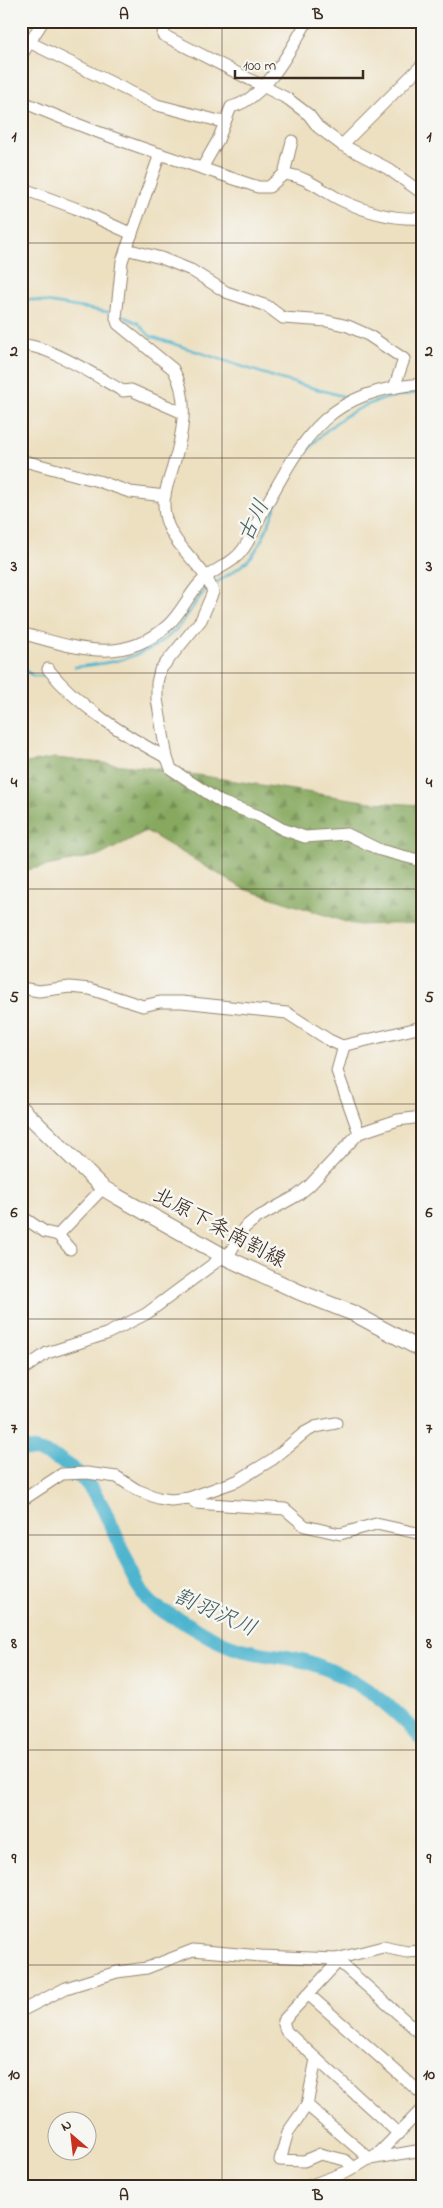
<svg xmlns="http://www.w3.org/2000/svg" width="443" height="2208" font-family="'Indie Flower','Klee One',sans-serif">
  <defs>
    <pattern id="forest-firs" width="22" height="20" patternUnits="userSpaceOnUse" patternTransform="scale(1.25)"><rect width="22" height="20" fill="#86a95e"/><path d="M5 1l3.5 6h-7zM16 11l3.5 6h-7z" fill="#6f8a4d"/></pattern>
  </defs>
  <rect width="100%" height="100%" fill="#f6f6f2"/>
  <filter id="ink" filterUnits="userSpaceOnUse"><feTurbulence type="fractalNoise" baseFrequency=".02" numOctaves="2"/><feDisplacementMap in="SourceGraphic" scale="10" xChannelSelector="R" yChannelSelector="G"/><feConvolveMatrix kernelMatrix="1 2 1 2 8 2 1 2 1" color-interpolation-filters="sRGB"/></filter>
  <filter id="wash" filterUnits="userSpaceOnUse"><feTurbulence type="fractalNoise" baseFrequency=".0096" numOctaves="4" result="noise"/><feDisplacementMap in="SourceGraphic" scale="20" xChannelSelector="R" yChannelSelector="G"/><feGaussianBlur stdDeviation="1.12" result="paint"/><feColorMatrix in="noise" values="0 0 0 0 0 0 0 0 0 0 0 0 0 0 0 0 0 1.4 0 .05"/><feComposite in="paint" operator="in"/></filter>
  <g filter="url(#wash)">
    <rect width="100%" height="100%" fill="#ede0c1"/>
    <!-- forest -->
    <polygon fill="url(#forest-firs)" stroke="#606a3e" points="55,758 152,768 370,802 422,805 422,923 355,925 242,888 146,831 101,855 21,871 21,764"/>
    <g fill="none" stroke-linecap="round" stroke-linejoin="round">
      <!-- stream -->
      <g stroke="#50b5cf" stroke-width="2.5">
        <polyline points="21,298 108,312"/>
        <polyline points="123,316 138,323 150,336 280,379 346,397 347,400"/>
        <path d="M213,585C225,576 240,569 250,558C264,542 271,516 280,497C309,434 352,397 422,393"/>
        <polyline points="21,667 33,676 43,676"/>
        <path d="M75,667C115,663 153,656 180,625C190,614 197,597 208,588"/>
      </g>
      <!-- river -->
      <path stroke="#50b5cf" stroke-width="15" d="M21,1449C33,1449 43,1452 54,1457C101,1480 111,1530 132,1573C138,1585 143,1596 153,1605C162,1612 173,1616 182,1621C200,1631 217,1642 236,1648C260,1656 287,1655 311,1663C358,1679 389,1702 422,1739"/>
    </g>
  </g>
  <g filter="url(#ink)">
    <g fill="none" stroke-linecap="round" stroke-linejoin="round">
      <defs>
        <g id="minor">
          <polyline points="165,21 163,35 288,99 309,115 318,127 342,145 387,168 422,193"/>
          <polyline points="31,43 157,105 223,122"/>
          <polyline points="21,56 43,21"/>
          <path d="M21,101C98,135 178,160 258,187H269L284,174C307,176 322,191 343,201C367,212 395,220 422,218"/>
          <polyline points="342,145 422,65"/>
          <path d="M160,154L122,261L116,318L118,324L173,369C191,399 182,438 172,470C169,480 164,492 164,503C163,543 203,560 213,592L201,620L160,670L157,683V699L167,758L171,769L221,802L259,816L282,829L305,837L347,834L380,850L422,861"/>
          <path d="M202,168L218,140L231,107C264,100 290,51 306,23L310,21"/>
          <polyline points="284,174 292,141"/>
          <polyline points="21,188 75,208 132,234"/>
          <polyline points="126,249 161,258 191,270 226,292 267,306 283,318 327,321 348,326 368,335 404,359 394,388"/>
          <path d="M21,345C47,344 99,378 123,391L131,390L183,413"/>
          <polyline points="21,460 98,481 130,492 165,496"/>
          <path d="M21,633C74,647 122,667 168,625C181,613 188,596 200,583C213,568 233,565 244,548C252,536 257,523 263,511C305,435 327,391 422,384"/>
          <path d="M48,669C79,707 124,735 167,758"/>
          <polyline points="21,988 39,991 70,987 90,989 143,1006 160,1002 182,1002 287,1013 329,1040 342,1046 422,1027"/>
          <polyline points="344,1046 337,1071 359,1133"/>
          <polyline points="21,1216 45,1232 58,1235 103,1188"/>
          <polyline points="58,1235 70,1249"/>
          <polyline points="227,1258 244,1228 255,1219 298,1195 309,1186 359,1133 398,1120 422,1117"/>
          <polyline points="21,1371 47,1353 106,1334 146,1314 224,1256"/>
          <polyline points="189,1498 194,1500 195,1503 285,1509 305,1526 340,1534 376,1524 422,1534"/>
          <polyline points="21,1501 62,1474 87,1473 117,1477 137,1490 158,1498 171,1500 189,1498 237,1481 273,1459 304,1433 315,1427 336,1423"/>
          <polyline points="308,1994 422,2094"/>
          <polyline points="21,2011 66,1988 117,1972 147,1968 193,1950 261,1956 336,1959 383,1947 407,1952 422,1951"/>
          <polyline points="316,2059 307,2105 288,2132 280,2160 304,2161 320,2154 345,2160 354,2168"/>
          <polyline points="307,2105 370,2159 422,2150"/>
          <polyline points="399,2134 286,2031 283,2021 335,1965 336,1959 422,2035"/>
          <polyline points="306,2187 349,2171 380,2152 422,2109"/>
        </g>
        <polyline id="major" points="21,1108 103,1188 118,1197 227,1258 299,1292 355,1314 422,1350"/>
      </defs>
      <!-- minor casing -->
      <use href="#minor" stroke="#948570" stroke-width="13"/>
      <!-- major casing -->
      <use href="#major" stroke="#948570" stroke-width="17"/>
      <!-- minor -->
      <use href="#minor" stroke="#fff" stroke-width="11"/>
      <!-- major -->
      <use href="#major" stroke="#fff" stroke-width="15"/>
    </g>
  </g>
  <!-- grid -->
  <path fill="none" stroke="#3b2a1e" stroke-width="1" stroke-opacity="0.55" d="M222,21V2187M21,243H422M21,458H422M21,673H422M21,889H422M21,1104H422M21,1319H422M21,1535H422M21,1750H422M21,1965H422"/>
  <g text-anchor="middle" stroke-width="5" stroke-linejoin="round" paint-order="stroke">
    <!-- street labels -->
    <g font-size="21" fill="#3b2a1e" stroke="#f6f6f2">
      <text transform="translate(220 1227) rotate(28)" y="7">北原下条南割線</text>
    </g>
    <!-- water labels -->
    <g font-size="22" font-style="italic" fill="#425b5c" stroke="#f6f6f2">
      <text transform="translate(252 520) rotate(-64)" y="8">古川</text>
      <text transform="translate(216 1611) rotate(24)" y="8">割羽沢川</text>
    </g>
  </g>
  <!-- margin -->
  <rect width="443" height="2208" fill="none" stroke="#f6f6f2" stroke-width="55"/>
  <!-- north arrow -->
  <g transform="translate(72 2136) rotate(332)"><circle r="24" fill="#f6f6f2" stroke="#aba49d"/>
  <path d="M0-4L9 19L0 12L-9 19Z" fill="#c8321e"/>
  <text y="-8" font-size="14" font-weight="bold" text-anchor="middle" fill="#3b2a1e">N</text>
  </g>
  <!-- scale -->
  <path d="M235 70v8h128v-8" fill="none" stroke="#3b2a1e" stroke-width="2.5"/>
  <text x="243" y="70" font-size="15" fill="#3b2a1e" stroke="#f6f6f2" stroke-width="4" paint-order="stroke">100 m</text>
  <rect x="28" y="28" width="388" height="2152" fill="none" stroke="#3b2a1e" stroke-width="2"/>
  <g font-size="16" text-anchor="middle" font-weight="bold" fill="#3b2a1e">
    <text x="124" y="19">A</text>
    <text x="318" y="19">B</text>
    <text x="14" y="141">1</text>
    <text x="429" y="141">1</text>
    <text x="14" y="356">2</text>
    <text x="429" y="356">2</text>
    <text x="14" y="571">3</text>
    <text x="429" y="571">3</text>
    <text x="14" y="787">4</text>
    <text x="429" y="787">4</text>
    <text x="14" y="1002">5</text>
    <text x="429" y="1002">5</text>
    <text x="14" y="1217">6</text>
    <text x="429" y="1217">6</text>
    <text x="14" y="1433">7</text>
    <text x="429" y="1433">7</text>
    <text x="14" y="1648">8</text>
    <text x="429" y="1648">8</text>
    <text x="14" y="1863">9</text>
    <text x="429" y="1863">9</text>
    <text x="14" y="2079">10</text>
    <text x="429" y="2079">10</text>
    <text x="124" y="2200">A</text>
    <text x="318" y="2200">B</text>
  </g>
</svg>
